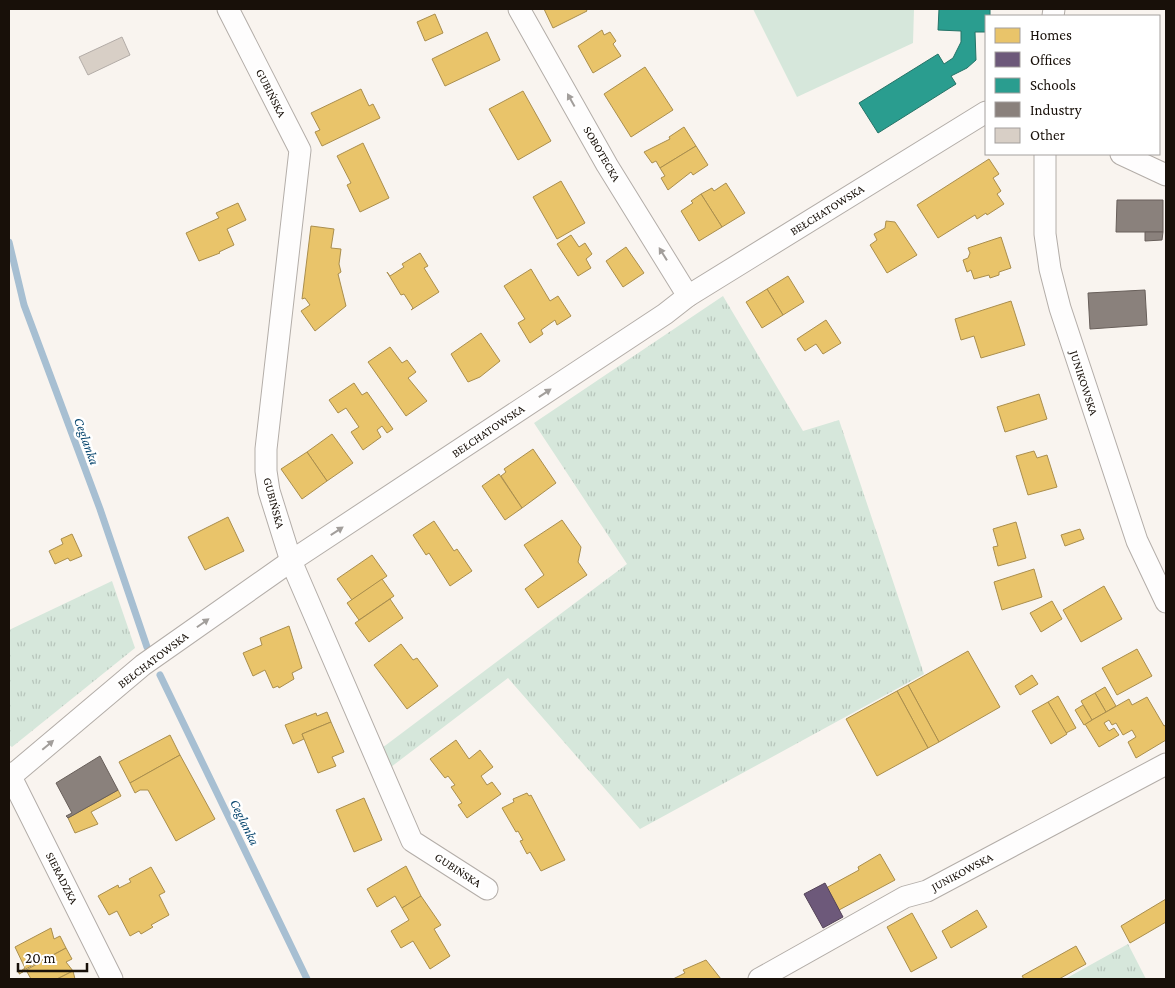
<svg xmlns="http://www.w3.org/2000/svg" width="1175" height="988" font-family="'Crimson Pro',serif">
  <defs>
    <pattern id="grass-tufts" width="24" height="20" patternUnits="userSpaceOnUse" patternTransform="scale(1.25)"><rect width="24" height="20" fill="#d6e7db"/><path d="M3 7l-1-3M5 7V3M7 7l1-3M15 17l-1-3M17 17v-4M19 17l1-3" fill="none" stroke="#b7c5bb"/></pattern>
  </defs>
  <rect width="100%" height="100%" fill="#f9f4ef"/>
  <!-- grass -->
  <g fill="url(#grass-tufts)">
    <polygon points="723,296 803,431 839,420 924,674 640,829 508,678 391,767 382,748 627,564 534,423"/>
    <polygon points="112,581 135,648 12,747 9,745 9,630"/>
    <polygon points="1128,944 1146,979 1065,979"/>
  </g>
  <!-- garden -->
  <polygon fill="#d6e7db" points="753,9 914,9 913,43 797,97"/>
  <!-- homes -->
  <g fill="#e9c46a" stroke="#aa8e4d">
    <polygon points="544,9 586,9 587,11 553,28"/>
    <polygon points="435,14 443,33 425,41 417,22"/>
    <polygon points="602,30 604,35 610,32 616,41 613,44 621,56 593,73 578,46"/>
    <polygon points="487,32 500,60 445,86 432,59"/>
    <polygon points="645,67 673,110 631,137 604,94"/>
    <polygon points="361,89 369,106 373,104 380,118 322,146 315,132 320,130 311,113"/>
    <polygon points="523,91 551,141 518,160 489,109"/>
    <polygon points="684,127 696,146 660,168 656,161 652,163 644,152 670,139 669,137"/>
    <polygon points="363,143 389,198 360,212 347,185 351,183 337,156"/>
    <polygon points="696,146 708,165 693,175 691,172 668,190 661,178 665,176 660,168"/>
    <polygon points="989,159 999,174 993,178 1001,191 997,194 1004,204 987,215 986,213 977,219 975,215 938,238 917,205"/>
    <polygon points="561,181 585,223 557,239 533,197"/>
    <polygon points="726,183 745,213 722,227 701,194 712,188 714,191"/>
    <polygon points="701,194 722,227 699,241 681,211 693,203 691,201"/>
    <polygon points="238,203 246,220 227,229 234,245 219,252 220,253 199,261 186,233 219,218 216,213"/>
    <polygon points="886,221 895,222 917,255 887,273 870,245 877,240 874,234 885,228"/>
    <polygon points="311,226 334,229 331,248 341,249 339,264 341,272 338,274 346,306 315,331 301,311 310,305 305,298 302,299"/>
    <polygon points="571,235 579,247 585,243 592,254 586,259 591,268 578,276 557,244"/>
    <polygon points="1001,237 1011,268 999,272 999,275 990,278 989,275 974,279 971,270 967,272 963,260 968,258 970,253 968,248"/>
    <polygon points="626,247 644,273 623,287 606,261"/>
    <polygon points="420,253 428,266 424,268 439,292 411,310 413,308 404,294 401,295 387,272 390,276 404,267 402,264"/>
    <polygon points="531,269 550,301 558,296 571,316 557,325 555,320 541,330 543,334 530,343 518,323 525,319 504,286"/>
    <polygon points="788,276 804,302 783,315 767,289"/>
    <polygon points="767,289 783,315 762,328 746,302"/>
    <polygon points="1011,301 1025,345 981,358 974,336 961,340 955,319"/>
    <polygon points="826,320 841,343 823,354 816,344 805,351 797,339"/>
    <polygon points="481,333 500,361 480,377 468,382 451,354"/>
    <polygon points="390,347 402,363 407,360 416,372 408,378 427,401 406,416 368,362"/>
    <polygon points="354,383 362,395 367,392 393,429 387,433 382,426 377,430 381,437 363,450 351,432 359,427 346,408 338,413 329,400"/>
    <polygon points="1039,394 1047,419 1005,432 997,407"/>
    <polygon points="332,434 353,463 327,481 307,452"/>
    <polygon points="533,449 556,483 522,508 501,476 506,472 504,469"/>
    <polygon points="1034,451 1037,458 1047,455 1057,487 1028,495 1016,456"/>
    <polygon points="307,452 327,481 302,499 281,469"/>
    <polygon points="499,474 522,508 505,520 482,486"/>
    <polygon points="228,517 244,551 205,570 188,537"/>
    <polygon points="562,520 581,547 578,562 587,575 538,608 525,589 544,575 524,545"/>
    <polygon points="434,521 454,551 457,549 472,571 450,586 429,553 426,555 413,535"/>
    <polygon points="1016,522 1026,558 998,566 993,547 998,546 993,529"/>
    <polygon points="1080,529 1084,539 1065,546 1061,535"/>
    <polygon points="72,534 82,556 70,561 68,558 55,564 49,551 63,544 61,539"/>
    <polygon points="372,555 387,576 352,600 337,579"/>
    <polygon points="1034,569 1042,597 1002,610 994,582"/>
    <polygon points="382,579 394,596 359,620 347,603"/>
    <polygon points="1104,586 1122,619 1081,642 1063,610"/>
    <polygon points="390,599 403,618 369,642 355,623"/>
    <polygon points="1052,601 1062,619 1041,632 1030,613"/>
    <polygon points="289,626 302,668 292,673 294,679 279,688 278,686 273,688 265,670 253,676 243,653 262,645 260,638"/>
    <polygon points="401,644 413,660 417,658 438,686 407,709 374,665"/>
    <polygon points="1137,649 1152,676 1117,695 1102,668"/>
    <polygon points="968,651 1000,707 939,742 908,685"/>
    <polygon points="1032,675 1038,684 1020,695 1015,686"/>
    <polygon points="908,685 939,742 928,748 897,691"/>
    <polygon points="1105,687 1116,706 1106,712 1095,693"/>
    <polygon points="897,691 928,748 877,776 846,719"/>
    <polygon points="1095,693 1106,712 1092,720 1081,701"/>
    <polygon points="1058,696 1076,728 1066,733 1048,702"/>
    <polygon points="1147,697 1164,726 1166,725 1166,740 1136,758 1128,742 1136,737 1132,730 1123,735 1116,723 1112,725 1109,720 1104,723 1109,731 1114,728 1119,735 1099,747 1085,724 1129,699 1132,705"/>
    <polygon points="1048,702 1067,734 1051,744 1032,711"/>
    <polygon points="1083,705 1092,720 1084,725 1075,710"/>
    <polygon points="327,712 331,722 302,734 304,739 293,744 285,725 316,713 317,716"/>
    <polygon points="331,722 344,752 332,757 336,766 318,773 302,734"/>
    <polygon points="170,735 180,755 130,783 119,762"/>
    <polygon points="456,740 469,759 480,750 493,767 481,776 487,785 492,782 501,794 467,818 458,805 462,803 451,787 455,785 448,776 445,778 430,759"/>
    <polygon points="180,755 215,819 176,841 148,790 140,790 135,793 130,783"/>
    <polygon points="118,790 121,796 91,812 98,824 75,833 68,818"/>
    <polygon points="527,793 529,796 531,795 565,860 541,871 530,852 527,854 520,841 523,840 518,831 516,832 502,808 514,802 513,799"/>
    <polygon points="364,798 382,840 354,852 336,810"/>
    <polygon points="880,854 895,880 839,910 826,888 859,870 858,867"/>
    <polygon points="406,866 421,896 402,908 395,896 377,907 367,889"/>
    <polygon points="151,867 165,892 159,895 169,915 151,925 153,927 141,934 139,931 130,936 117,911 109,915 98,896 118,885 119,888 131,882 129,879"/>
    <polygon points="421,896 441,925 434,929 450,956 430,969 413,941 401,948 391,931 409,920 402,908"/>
    <polygon points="1166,899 1166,922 1130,943 1121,926"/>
    <polygon points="977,910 987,927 951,948 942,931"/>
    <polygon points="912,913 937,958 911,972 887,927"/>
    <polygon points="51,928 54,939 60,936 66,948 18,973 25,968 15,947"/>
    <polygon points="1076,946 1086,964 1059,979 1024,979 1022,976"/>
    <polygon points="66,948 72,959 66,962 73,971 57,979 31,979 26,970 19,974"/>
    <polygon points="706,960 721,979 673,979 685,973 683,970"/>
    <polygon points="73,971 75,979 57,979"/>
  </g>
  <!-- offices -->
  <polygon fill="#6d597a" stroke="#544358" points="825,883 843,917 823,928 804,894"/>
  <!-- schools -->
  <polygon fill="#2a9d8f" stroke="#257367" points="939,9 990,9 990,16 986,16 986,32 975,32 976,60 967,68 951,76 956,84 878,133 859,103 938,54 944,64 953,58 961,42 961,31 938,30"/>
  <!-- industry -->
  <g fill="#8a817c" stroke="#685f5a">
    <polygon points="1117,200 1163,200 1163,232 1116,232"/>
    <polygon points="1145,232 1163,232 1162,240 1145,241"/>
    <polygon points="1145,290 1147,325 1090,329 1088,293"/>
    <polygon points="100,756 118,790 68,818 66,816 72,813 56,783"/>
  </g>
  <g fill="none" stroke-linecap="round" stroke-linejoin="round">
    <!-- stream -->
    <g stroke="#a7bfd2" stroke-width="7">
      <polyline points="9,242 24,305 100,509 147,647"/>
      <polyline points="160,675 307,979"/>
    </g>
  </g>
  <!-- building -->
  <polygon fill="#d8cfc6" stroke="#b3aca7" points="122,37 130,55 88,75 79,57"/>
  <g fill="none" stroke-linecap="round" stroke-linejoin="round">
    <defs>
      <g id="minor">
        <polyline points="228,9 300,150 266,449 266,471 269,491 291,561 412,841 487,889"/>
        <polyline points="519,9 607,165 688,296"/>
        <polyline points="1053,16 1054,9"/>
        <polyline points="1045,154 1045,234 1050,269 1060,308 1137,541 1166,602"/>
        <polyline points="1121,154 1166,175"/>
        <polyline points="9,773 112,979"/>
        <polyline points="9,778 143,665 291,561 665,314 688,296 986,112"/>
        <polyline points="759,979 905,897 927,891 1166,764"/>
      </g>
    </defs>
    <!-- minor casing -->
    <use href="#minor" stroke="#b3ada8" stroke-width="23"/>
    <!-- minor -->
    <use href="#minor" stroke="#fefdfd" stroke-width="21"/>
  </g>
  <!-- one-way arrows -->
  <defs><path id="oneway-solid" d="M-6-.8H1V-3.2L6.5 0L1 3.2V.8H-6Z" transform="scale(1.25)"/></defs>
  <g fill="#a29e9b">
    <use href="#oneway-solid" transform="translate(571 100) rotate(-119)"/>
    <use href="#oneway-solid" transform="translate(663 254) rotate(-122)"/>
    <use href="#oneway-solid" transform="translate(545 393) rotate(-34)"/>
    <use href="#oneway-solid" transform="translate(337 531) rotate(-33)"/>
    <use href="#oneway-solid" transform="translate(203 623) rotate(-35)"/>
    <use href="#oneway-solid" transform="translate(48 745) rotate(-40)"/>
  </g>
  <g text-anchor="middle" stroke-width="5" stroke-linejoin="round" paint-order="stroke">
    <!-- street labels -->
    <g font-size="12" fill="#181009" stroke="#fff">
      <text transform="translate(271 93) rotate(63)" y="4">GUBIŃSKA</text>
      <text transform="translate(602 154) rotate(60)" y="4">SOBOTECKA</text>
      <text transform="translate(827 210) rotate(-32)" y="4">BEŁCHATOWSKA</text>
      <text transform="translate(1084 383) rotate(72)" y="4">JUNIKOWSKA</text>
      <text transform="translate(488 431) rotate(-34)" y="4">BEŁCHATOWSKA</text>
      <text transform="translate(274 503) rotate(75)" y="4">GUBIŃSKA</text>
      <text transform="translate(153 660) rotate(-37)" y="4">BEŁCHATOWSKA</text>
      <text transform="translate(458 870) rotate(33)" y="4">GUBIŃSKA</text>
      <text transform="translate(962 872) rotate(-28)" y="4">JUNIKOWSKA</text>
      <text transform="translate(62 878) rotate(63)" y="4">SIERADZKA</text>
    </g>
    <!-- water labels -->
    <g font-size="14" font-style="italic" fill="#09476f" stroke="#fff">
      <text transform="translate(87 441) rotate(70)" y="5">Ceglanka</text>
      <text transform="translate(245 822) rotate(64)" y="5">Ceglanka</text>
    </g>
  </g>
  <!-- border -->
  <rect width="1175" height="988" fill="none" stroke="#181009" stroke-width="20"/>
  <!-- legend -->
  <rect x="985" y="15" width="175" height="140" fill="#ffffff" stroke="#a39f9d"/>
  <rect x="995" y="28" width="25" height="15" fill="#e9c46a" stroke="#a39f9d"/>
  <text x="1030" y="40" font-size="15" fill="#181009">Homes</text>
  <rect x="995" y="52" width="25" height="15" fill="#6d597a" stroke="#a39f9d"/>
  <text x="1030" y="65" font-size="15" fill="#181009">Offices</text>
  <rect x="995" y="78" width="25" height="15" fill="#2a9d8f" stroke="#a39f9d"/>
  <text x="1030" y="90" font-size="15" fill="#181009">Schools</text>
  <rect x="995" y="102" width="25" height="15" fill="#8a817c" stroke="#a39f9d"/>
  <text x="1030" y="115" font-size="15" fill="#181009">Industry</text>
  <rect x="995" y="128" width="25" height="15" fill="#d8cfc6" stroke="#a39f9d"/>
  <text x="1030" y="140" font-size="15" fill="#181009">Other</text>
  <!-- scale -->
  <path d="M18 963v8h69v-8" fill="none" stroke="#181009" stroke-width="2.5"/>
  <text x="25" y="963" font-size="15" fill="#181009" stroke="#ffffff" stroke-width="4" paint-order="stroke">20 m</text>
</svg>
